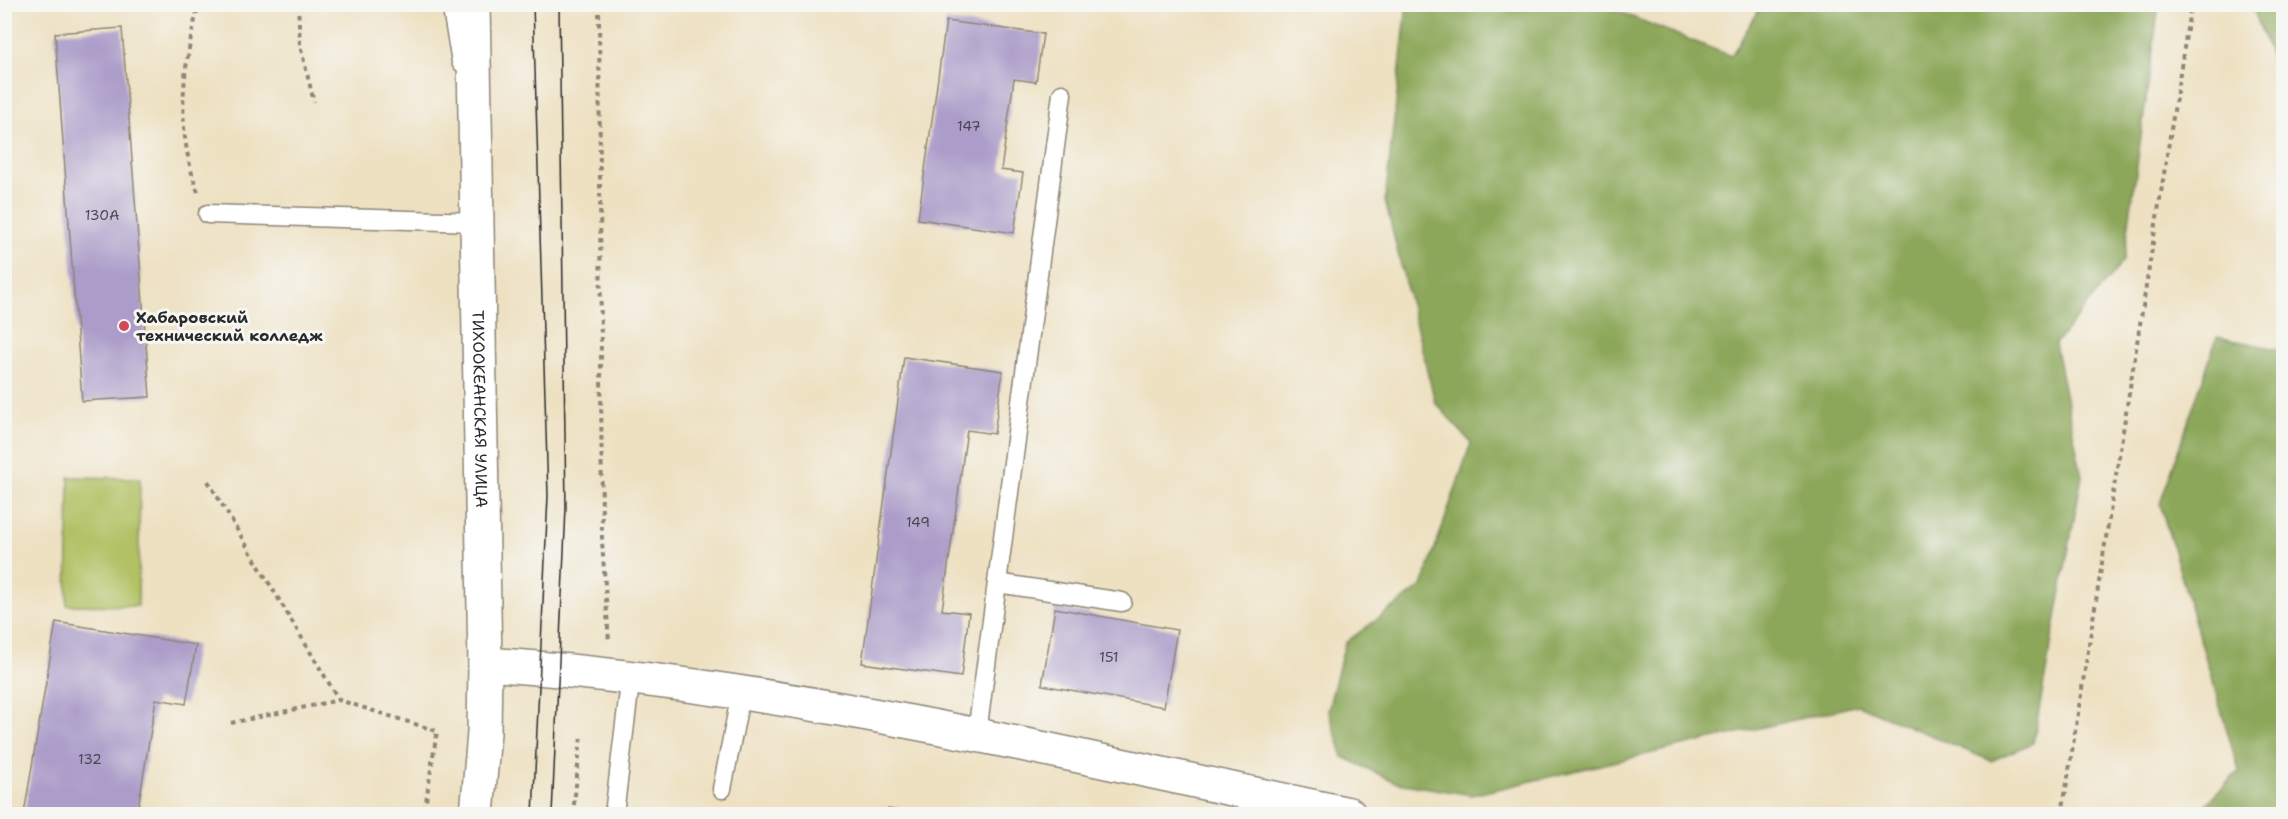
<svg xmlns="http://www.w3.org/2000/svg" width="2288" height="819" font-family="'Shantell Sans',sans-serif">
  <rect width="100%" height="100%" fill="#f6f6f2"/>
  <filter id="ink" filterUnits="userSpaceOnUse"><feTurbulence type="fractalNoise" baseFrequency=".0167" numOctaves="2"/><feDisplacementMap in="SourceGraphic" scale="12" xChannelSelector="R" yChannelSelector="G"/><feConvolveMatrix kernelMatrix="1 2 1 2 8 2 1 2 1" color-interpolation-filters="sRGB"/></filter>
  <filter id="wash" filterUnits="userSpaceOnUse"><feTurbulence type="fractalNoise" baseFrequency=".008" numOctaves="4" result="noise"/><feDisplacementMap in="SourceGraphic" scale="24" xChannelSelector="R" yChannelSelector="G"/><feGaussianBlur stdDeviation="1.35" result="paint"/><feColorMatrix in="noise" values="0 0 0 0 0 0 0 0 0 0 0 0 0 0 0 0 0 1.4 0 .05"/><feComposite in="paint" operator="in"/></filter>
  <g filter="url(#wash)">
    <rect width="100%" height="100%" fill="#eee1c2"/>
    <!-- green -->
    <polygon fill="#b1c164" stroke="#6e7648" stroke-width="1.5" points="69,477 140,478 138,606 67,605"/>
    <!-- forest -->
    <g fill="#8ca75a" stroke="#5c6942" stroke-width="1.5">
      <polygon points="1407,5 1602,5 1731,56 1762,5 2159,5 2124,260 2055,344 2082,476 2033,743 1991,761 1858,705 1472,795 1397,783 1343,757 1328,710 1345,643 1422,586 1471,443 1435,402 1385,201"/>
      <polygon points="2252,5 2283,5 2283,90"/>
      <polygon points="2217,337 2283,350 2283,814 2196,814 2239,771 2160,504"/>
    </g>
    <g id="blocks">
      <!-- building -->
      <g fill="#ab9cc9">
        <polygon points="946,21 1043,34 1036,82 1014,79 1001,170 1023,173 1014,233 918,219"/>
        <polygon points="122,28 150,397 82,401 55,33"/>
        <polygon points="904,357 1003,371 994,434 967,430 942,610 969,613 961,677 862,663"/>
        <polygon points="1055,608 1177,630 1164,707 1042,685"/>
        <polygon points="56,622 196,645 186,704 156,699 137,814 24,814"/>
        <polygon points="888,809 914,813 913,814 887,814"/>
      </g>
    </g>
  </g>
  <g filter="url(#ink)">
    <use href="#blocks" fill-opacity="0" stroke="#8c8676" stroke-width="1.5"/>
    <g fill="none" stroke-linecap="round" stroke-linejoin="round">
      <defs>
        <g id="service">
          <polyline points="451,4 461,62"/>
          <polyline points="208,214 477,222"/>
          <polyline points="997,583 1122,602"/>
          <polyline points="977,733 1062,94"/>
          <polyline points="722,789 741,693"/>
          <polyline points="614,814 631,675"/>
        </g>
        <path id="minor" d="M485,664C777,683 1063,754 1349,814"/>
        <g id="primary">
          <path id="s1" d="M473,4L485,664L484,733L477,814"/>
        </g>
      </defs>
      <!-- service casing -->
      <use href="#service" stroke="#8c8676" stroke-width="21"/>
      <!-- minor casing -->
      <use href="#minor" stroke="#8c8676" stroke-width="36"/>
      <!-- primary casing -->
      <use href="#primary" stroke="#8c8676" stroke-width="36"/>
      <!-- path -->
      <g stroke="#8c8676" stroke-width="4" stroke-dasharray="4.5 4.5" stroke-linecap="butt">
        <polyline points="298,4 300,45 314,102"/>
        <polyline points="599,4 602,541 609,642"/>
        <path d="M198,192C175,129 182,69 199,4"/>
        <polyline points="208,481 339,700"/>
        <polyline points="231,723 339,700 437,731 424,814"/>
        <polyline points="573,814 581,737"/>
        <polyline points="2062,814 2191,4"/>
      </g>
      <!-- service -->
      <use href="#service" stroke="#fff" stroke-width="18"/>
      <!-- minor -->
      <use href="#minor" stroke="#fff" stroke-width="33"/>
      <!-- primary -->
      <use href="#primary" stroke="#fff" stroke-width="33"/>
      <!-- tram -->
      <g stroke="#2b2b2b" stroke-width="1.5">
        <polyline points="533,4 548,496 533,814"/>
        <polyline points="552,814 566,508 559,4"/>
      </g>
    </g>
  </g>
  <!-- markers -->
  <circle fill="#d1495b" stroke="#f6f6f2" stroke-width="2" cx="124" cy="326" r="6"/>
  <g text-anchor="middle" stroke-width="6" stroke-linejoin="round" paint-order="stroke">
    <!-- number labels -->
    <g font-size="14" fill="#4b4752">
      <text x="969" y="131">147</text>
      <text x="102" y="220">130А</text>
      <text x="918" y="527">149</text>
      <text x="1109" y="662">151</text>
      <text x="90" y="764">132</text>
    </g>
    <!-- poi labels -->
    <g font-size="16" font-weight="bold" fill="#2b2b2b" stroke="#f6f6f2" text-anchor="start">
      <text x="136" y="323">Хабаровский<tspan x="136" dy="18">технический колледж</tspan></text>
    </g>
    <!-- street labels -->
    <g font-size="16" fill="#2b2b2b" stroke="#f6f6f2">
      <text dy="6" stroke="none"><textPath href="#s1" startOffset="405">ТИХООКЕАНСКАЯ УЛИЦА</textPath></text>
    </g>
  </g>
  <!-- margin -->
  <rect width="2288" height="819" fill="none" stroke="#f6f6f2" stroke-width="24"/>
</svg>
